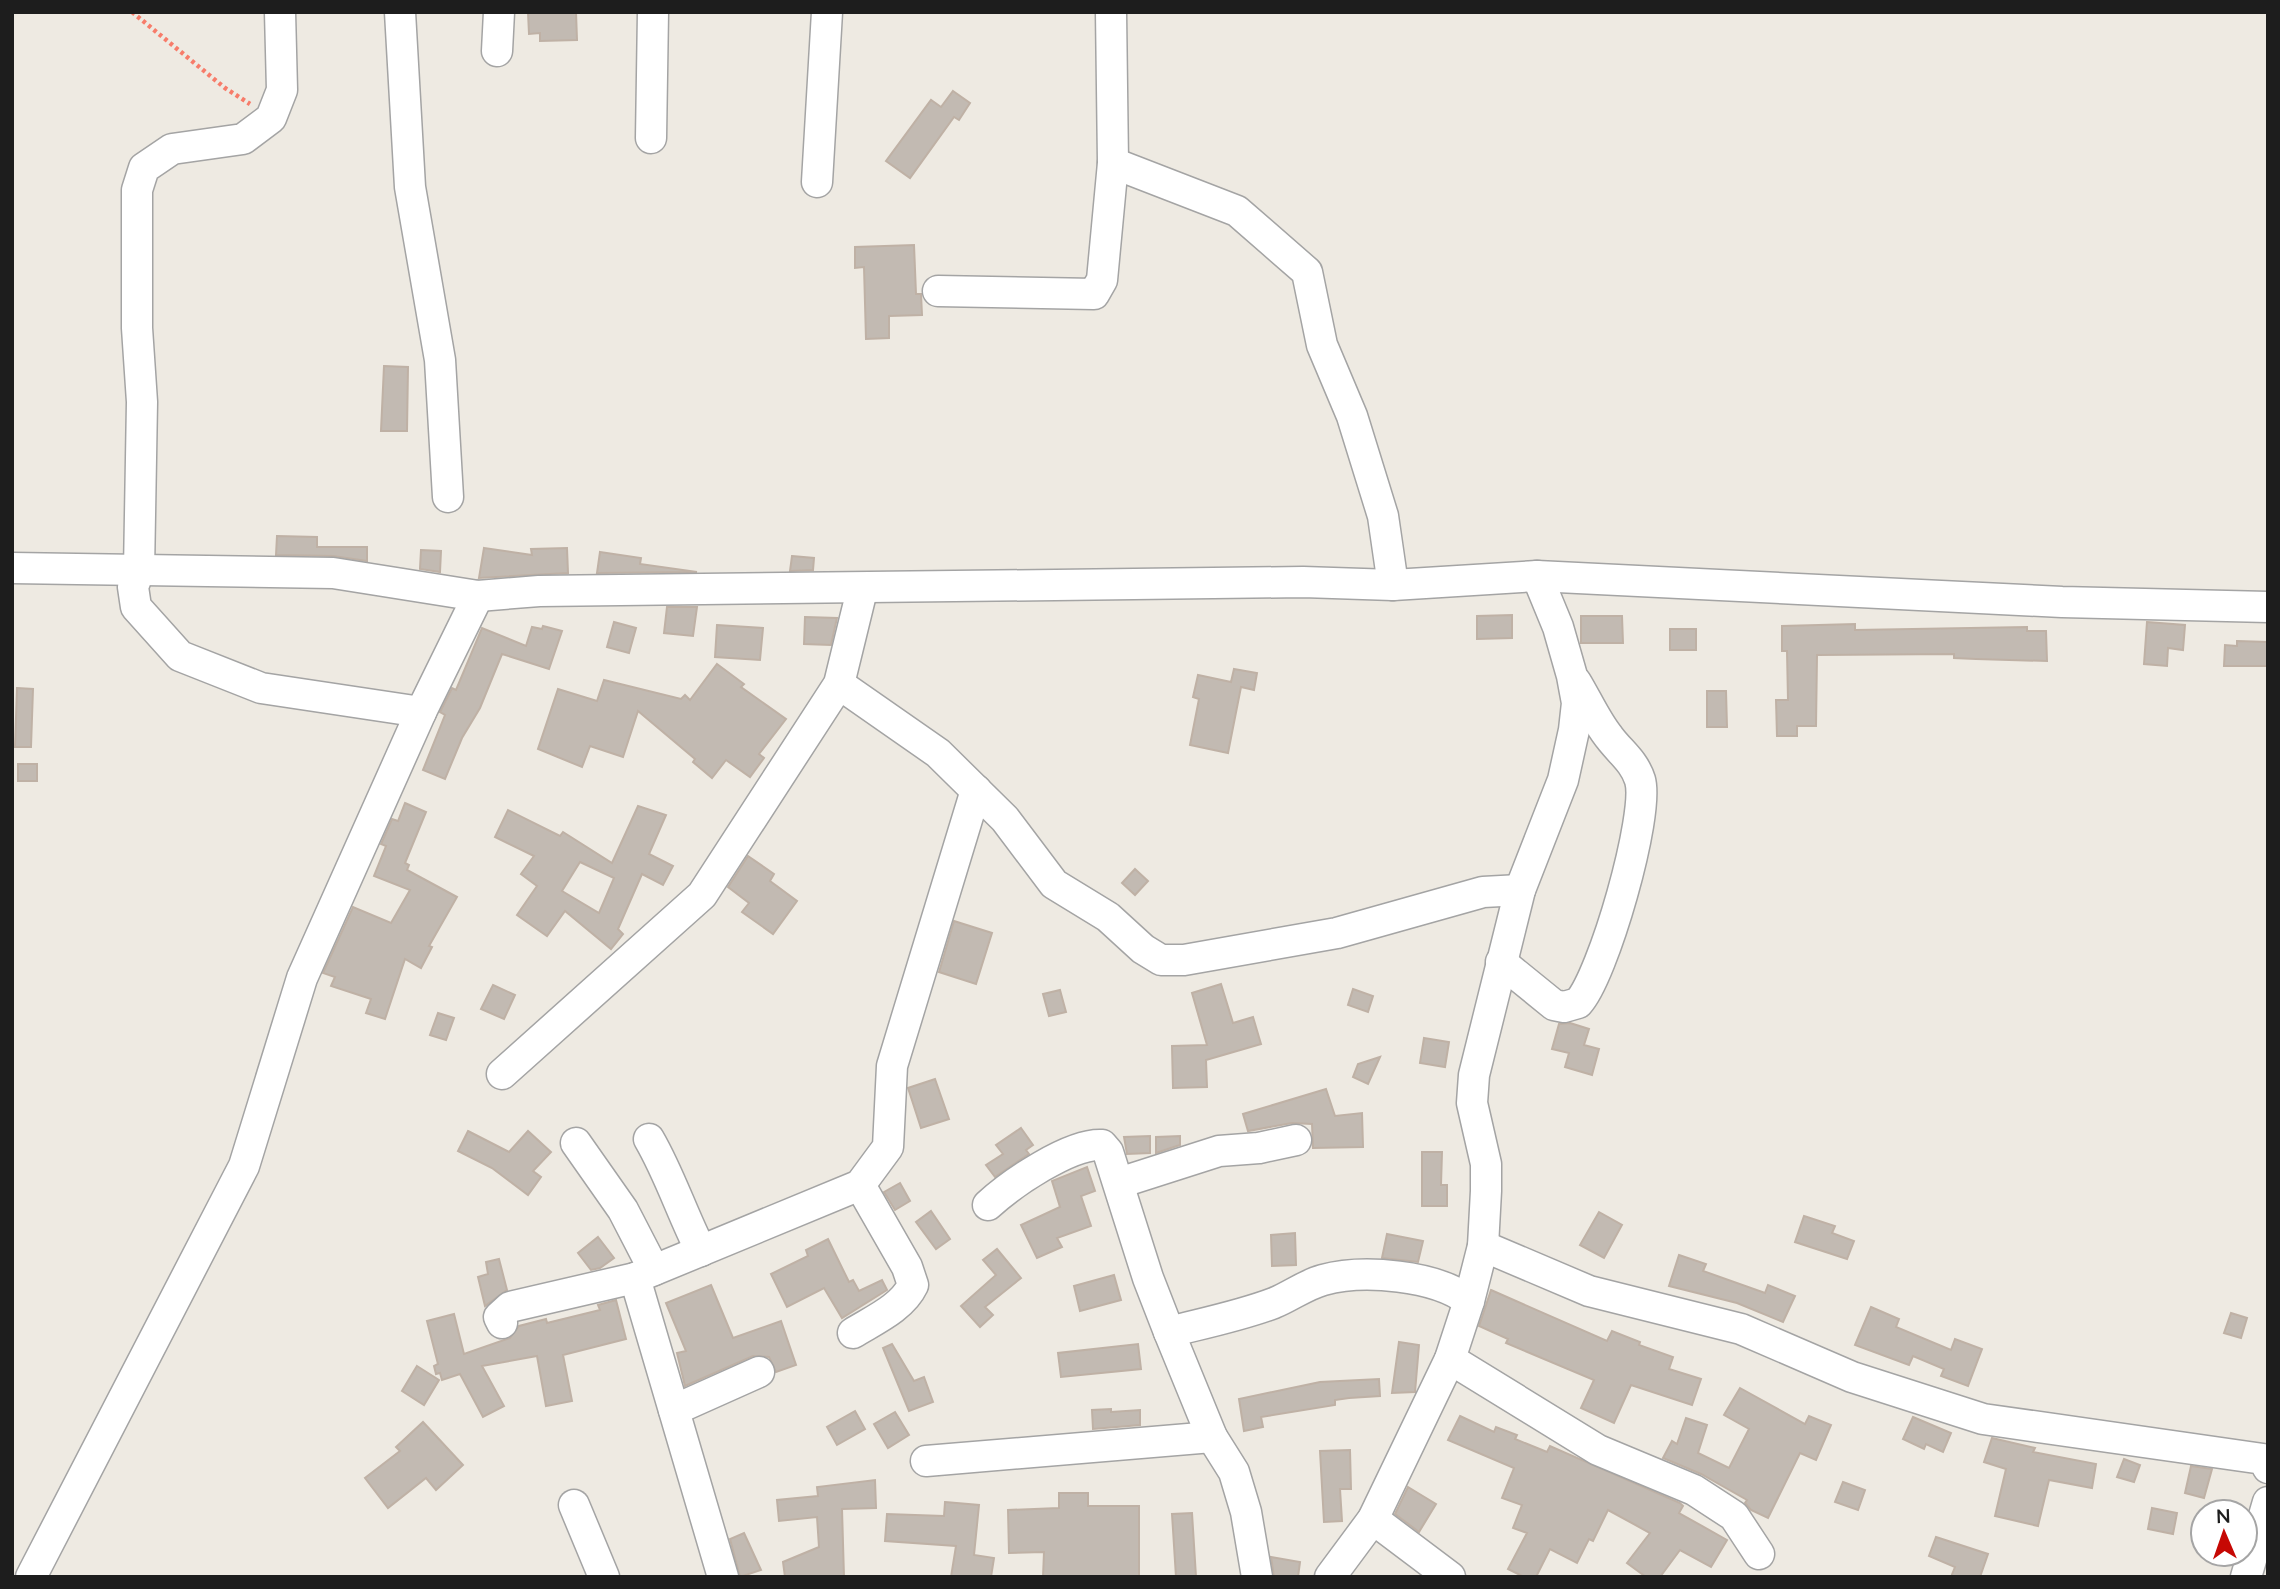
<svg xmlns="http://www.w3.org/2000/svg" width="2280" height="1589" font-family="Lato,sans-serif">
  <rect width="100%" height="100%" fill="#eeeae2"/>
  <!-- building -->
  <g fill="#c2bab2" stroke="#bfb1a5" stroke-width="2" fill-rule="evenodd">
    <polygon points="528,12 576,12 577,40 540,41 540,33 529,34"/>
    <polygon points="953,91 970,103 959,120 954,117 910,178 886,161 931,100 941,107"/>
    <polygon points="914,245 916,294 921,294 922,315 889,316 889,338 866,339 864,267 855,268 855,247"/>
    <polygon points="384,366 408,367 407,431 381,431"/>
    <polygon points="277,536 317,537 317,547 367,547 367,561 333,556 276,555"/>
    <polygon points="484,548 532,555 531,549 567,548 568,573 479,578"/>
    <polygon points="421,550 441,551 440,572 420,569"/>
    <polygon points="600,552 641,558 640,564 697,572 597,573"/>
    <polygon points="792,556 814,558 813,570 790,571"/>
    <polygon points="667,607 697,607 693,636 664,633"/>
    <polygon points="1512,615 1512,638 1477,639 1477,616"/>
    <polygon points="1581,616 1622,616 1623,643 1581,643"/>
    <polygon points="805,617 837,618 831,645 804,644"/>
    <polygon points="614,622 636,628 629,653 607,647"/>
    <polygon points="2147,622 2185,625 2183,650 2168,648 2167,666 2144,664"/>
    <polygon points="1855,624 1855,630 2027,627 2027,631 2046,631 2047,661 1976,659 1954,658 1954,654 1817,655 1816,726 1797,726 1797,736 1777,736 1776,700 1788,700 1787,651 1782,651 1782,626"/>
    <polygon points="717,625 763,628 760,660 715,657"/>
    <polygon points="543,626 562,631 549,669 502,654 480,708 462,738 445,779 423,770 445,715 440,712 452,688 456,690 482,628 526,646 532,627 542,629"/>
    <rect x="1670" y="629" width="26" height="21"/>
    <polygon points="2237,641 2268,642 2268,666 2224,666 2225,645 2237,646"/>
    <polygon points="717,664 744,684 741,687 786,719 759,754 764,758 750,777 726,760 712,778 693,762 695,759 638,711 623,757 590,746 582,767 538,749 558,689 597,701 604,680 681,699 685,695 690,700"/>
    <polygon points="1234,669 1257,673 1254,690 1241,687 1228,753 1190,745 1199,699 1193,697 1198,675 1231,682"/>
    <polygon points="17,688 33,689 31,747 15,747"/>
    <polygon points="1707,691 1726,691 1727,727 1707,727"/>
    <rect x="18" y="764" width="19" height="17"/>
    <polygon points="405,803 426,812 405,863 409,865 407,870 457,897 429,946 432,947 421,968 405,959 385,1019 366,1013 371,999 331,986 335,977 323,973 353,907 391,923 410,890 374,876 386,846 381,844 392,819 398,821"/>
    <path d="M638,806L666,815L649,854L673,866L663,885L642,874L618,929L623,934L611,949L565,911L547,936L517,915L537,886L521,874L534,856L495,837L508,810L560,836L563,832L612,863ZM580,862L614,878L599,913L562,891Z"/>
    <polygon points="748,856 774,874 770,881 797,901 773,934 742,912 749,903 728,887"/>
    <polygon points="1135,869 1148,881 1135,895 1122,883"/>
    <polygon points="954,921 992,933 976,984 939,972"/>
    <polygon points="1221,984 1233,1023 1253,1017 1261,1044 1206,1060 1207,1087 1173,1088 1172,1046 1207,1045 1192,993"/>
    <polygon points="493,985 515,995 504,1019 481,1009"/>
    <polygon points="1353,989 1373,996 1368,1012 1348,1005"/>
    <polygon points="1060,990 1066,1012 1049,1016 1043,994"/>
    <polygon points="438,1013 454,1018 446,1040 430,1035"/>
    <polygon points="1570,1023 1589,1029 1584,1045 1599,1049 1592,1075 1565,1067 1569,1053 1552,1049 1559,1024"/>
    <polygon points="1424,1038 1449,1042 1445,1067 1420,1063"/>
    <polygon points="1380,1057 1368,1084 1353,1077 1358,1064"/>
    <polygon points="935,1079 949,1119 921,1128 908,1088"/>
    <polygon points="1326,1089 1335,1116 1362,1113 1363,1147 1313,1148 1312,1124 1292,1123 1248,1131 1243,1114"/>
    <polygon points="1021,1128 1033,1145 1026,1150 1029,1154 995,1177 986,1165 1003,1154 996,1145"/>
    <polygon points="468,1131 509,1152 528,1131 551,1152 533,1171 541,1177 528,1195 492,1168 458,1151"/>
    <polygon points="1150,1136 1150,1153 1127,1154 1124,1137"/>
    <polygon points="1180,1136 1180,1145 1156,1153 1156,1137"/>
    <polygon points="1422,1152 1442,1152 1441,1185 1447,1185 1447,1206 1422,1206"/>
    <polygon points="1087,1167 1095,1191 1081,1196 1091,1226 1057,1238 1062,1247 1037,1258 1021,1225 1060,1207 1052,1181"/>
    <polygon points="900,1183 910,1201 895,1210 884,1192"/>
    <polygon points="931,1211 950,1239 936,1249 916,1222"/>
    <polygon points="1599,1212 1622,1225 1604,1258 1580,1245"/>
    <polygon points="1804,1216 1835,1226 1832,1233 1854,1241 1847,1259 1795,1242"/>
    <polygon points="1295,1233 1296,1265 1272,1266 1271,1235"/>
    <polygon points="1387,1234 1423,1241 1418,1262 1382,1258"/>
    <polygon points="598,1237 614,1258 600,1268 591,1270 578,1253"/>
    <polygon points="828,1239 849,1282 853,1280 859,1291 882,1280 887,1290 842,1318 824,1288 787,1307 771,1274 808,1256 806,1250"/>
    <polygon points="997,1249 1021,1278 985,1307 993,1315 980,1327 961,1306 996,1275 983,1260"/>
    <polygon points="1679,1255 1706,1264 1703,1271 1765,1293 1768,1285 1795,1296 1783,1322 1737,1303 1669,1286"/>
    <polygon points="499,1259 507,1290 485,1306 478,1277 488,1274 486,1262"/>
    <polygon points="1114,1275 1121,1300 1080,1311 1074,1286"/>
    <polygon points="711,1285 733,1338 781,1321 796,1365 776,1372 769,1357 753,1356 685,1386 677,1353 686,1351 666,1303"/>
    <polygon points="1491,1290 1607,1341 1612,1331 1640,1342 1639,1345 1673,1357 1669,1369 1701,1379 1692,1405 1631,1385 1614,1423 1581,1408 1594,1380 1506,1343 1508,1339 1479,1326"/>
    <polygon points="616,1300 626,1339 563,1355 572,1401 546,1406 537,1356 482,1366 504,1406 483,1417 460,1374 442,1380 440,1373 436,1374 434,1366 438,1364 427,1321 454,1314 464,1354 510,1338 519,1326 546,1319 547,1323 600,1310 598,1305"/>
    <polygon points="1871,1307 1899,1319 1896,1327 1951,1350 1955,1339 1982,1349 1968,1386 1941,1376 1944,1369 1913,1356 1909,1365 1855,1345"/>
    <polygon points="2231,1313 2247,1318 2241,1338 2224,1333"/>
    <polygon points="1399,1342 1419,1345 1415,1392 1392,1393"/>
    <polygon points="892,1344 914,1381 924,1377 933,1402 909,1411 883,1348"/>
    <polygon points="1138,1344 1141,1369 1061,1377 1058,1353"/>
    <polygon points="417,1366 439,1380 424,1405 402,1391"/>
    <polygon points="1379,1379 1380,1396 1349,1398 1335,1400 1335,1405 1261,1417 1263,1427 1244,1431 1239,1399 1320,1382"/>
    <polygon points="1740,1388 1805,1424 1809,1416 1831,1425 1816,1460 1800,1453 1768,1518 1751,1510 1745,1503 1747,1500 1701,1474 1663,1458 1672,1441 1677,1444 1686,1418 1707,1425 1698,1453 1729,1468 1749,1429 1724,1415"/>
    <polygon points="1111,1409 1111,1412 1140,1410 1140,1425 1093,1429 1092,1410"/>
    <polygon points="855,1411 865,1429 837,1445 827,1427"/>
    <polygon points="895,1412 909,1435 888,1448 874,1424"/>
    <polygon points="1460,1416 1494,1432 1496,1427 1517,1435 1515,1439 1547,1452 1550,1446 1680,1503 1683,1506 1679,1513 1727,1540 1711,1567 1680,1550 1660,1577 1646,1577 1627,1563 1650,1533 1608,1510 1593,1541 1589,1539 1577,1563 1550,1549 1536,1577 1524,1577 1508,1569 1527,1533 1513,1528 1522,1505 1502,1498 1514,1468 1448,1440"/>
    <polygon points="1913,1417 1951,1433 1943,1452 1926,1444 1924,1449 1903,1439"/>
    <polygon points="423,1422 463,1465 436,1490 426,1478 388,1508 365,1478 400,1451 396,1447"/>
    <polygon points="1992,1438 2035,1448 2033,1452 2096,1464 2092,1488 2049,1480 2038,1526 1995,1516 2006,1469 1984,1462"/>
    <polygon points="1350,1450 1351,1489 1340,1489 1342,1521 1324,1522 1320,1451"/>
    <polygon points="2124,1459 2140,1465 2134,1482 2117,1477"/>
    <polygon points="2191,1466 2212,1469 2204,1498 2185,1493"/>
    <polygon points="875,1480 876,1508 842,1509 844,1577 785,1577 783,1562 819,1547 817,1517 779,1521 777,1500 818,1496 817,1487"/>
    <polygon points="1843,1482 1865,1490 1858,1510 1835,1502"/>
    <polygon points="1408,1487 1436,1504 1419,1532 1395,1514"/>
    <polygon points="1059,1493 1088,1493 1088,1506 1139,1506 1139,1577 1043,1577 1044,1552 1009,1553 1008,1510 1059,1508"/>
    <polygon points="945,1502 979,1505 974,1555 994,1558 991,1577 951,1577 956,1546 885,1541 887,1514 944,1516"/>
    <polygon points="2152,1508 2177,1513 2173,1534 2148,1529"/>
    <polygon points="1192,1513 1196,1577 1176,1577 1172,1514"/>
    <polygon points="744,1533 761,1570 740,1577 730,1539"/>
    <polygon points="1936,1537 1988,1554 1980,1577 1951,1577 1955,1567 1929,1556"/>
    <polygon points="1271,1557 1300,1562 1298,1577 1274,1577"/>
  </g>
  <g fill="none" stroke-linecap="round" stroke-linejoin="round">
    <defs>
      <g id="minor">
        <polyline points="280,12 282,90 271,118 243,139 172,149 144,168 137,190 137,328 142,402 139,571 133,587 136,607 180,656 261,688 421,712"/>
        <polyline points="400,12 410,187 440,360 448,497"/>
        <polyline points="497,51 499,12"/>
        <polyline points="651,138 653,12"/>
        <polyline points="1113,163 1237,211 1307,272 1322,345 1352,416 1383,516 1393,585"/>
        <polyline points="817,182 827,12"/>
        <polyline points="938,291 1094,294 1102,280 1113,163 1111,12"/>
        <polyline points="12,568 333,573 478,596 539,591 1303,582 1393,585 1537,576 2062,602 2268,607"/>
        <polyline points="839,684 938,753 1005,819 1054,884 1108,917 1143,949 1161,960 1184,960 1337,933 1483,892 1520,890"/>
        <path d="M1501,962L1554,1005L1564,1007L1578,1003C1603,977 1650,814 1640,780C1634,761 1620,752 1609,737C1596,721 1587,700 1576,682"/>
        <polyline points="502,1074 702,895 839,684 862,590"/>
        <path d="M649,1139C670,1175 682,1214 701,1251"/>
        <polyline points="576,1143 623,1210 654,1270"/>
        <polyline points="1119,1183 1219,1151 1259,1148 1296,1140"/>
        <path d="M988,1205C1011,1184 1070,1143 1102,1145L1108,1152L1148,1278L1169,1332L1212,1437L1234,1472L1246,1512L1257,1577"/>
        <polyline points="1483,1246 1589,1291 1741,1329 1852,1377 1983,1419 2263,1459 2268,1468"/>
        <polyline points="502,1323 499,1317 510,1307 635,1278"/>
        <path d="M1169,1332C1204,1323 1240,1316 1274,1303C1291,1296 1305,1285 1323,1280C1363,1269 1436,1275 1469,1301"/>
        <path d="M853,1333C874,1320 902,1308 913,1285L907,1267L860,1185"/>
        <polyline points="1450,1359 1598,1450 1694,1490 1734,1516 1759,1554"/>
        <polyline points="674,1410 759,1372"/>
        <polyline points="926,1461 1212,1437"/>
        <polyline points="574,1505 604,1577"/>
        <polyline points="1373,1519 1450,1577"/>
        <polyline points="31,1577 244,1166 302,978 421,712 478,596"/>
        <polyline points="723,1577 635,1278 860,1185 888,1147 892,1066 976,790"/>
        <polyline points="1330,1577 1373,1519 1450,1359 1469,1301 1483,1246 1486,1191 1486,1164 1472,1103 1474,1075 1520,890 1563,780 1574,730 1577,703 1572,676 1558,627 1537,576"/>
        <polyline points="2246,1577 2268,1502"/>
      </g>
    </defs>
    <!-- minor casing -->
    <use href="#minor" stroke="#a4a4a4" stroke-width="33"/>
    <!-- path -->
    <polyline stroke="#f77c6a" stroke-width="4.5" stroke-dasharray="3.5 3.5" stroke-linecap="butt" points="132,12 225,88 250,104"/>
    <!-- minor -->
    <use href="#minor" stroke="#fff" stroke-width="30"/>
  </g>
  <!-- border -->
  <rect width="2280" height="1589" fill="none" stroke="#1d1d1d" stroke-width="28"/>
  <!-- north arrow -->
  <g transform="translate(2224 1533) rotate(358)"><circle r="33" fill="#ffffff" stroke="#a5a5a5" stroke-width="2"/>
  <path d="M0-5L12 26L0 18L-12 26Z" fill="#c60804"/>
  <text y="-10" font-size="19" font-weight="bold" text-anchor="middle" fill="#1d1d1d">N</text>
  </g>
</svg>
